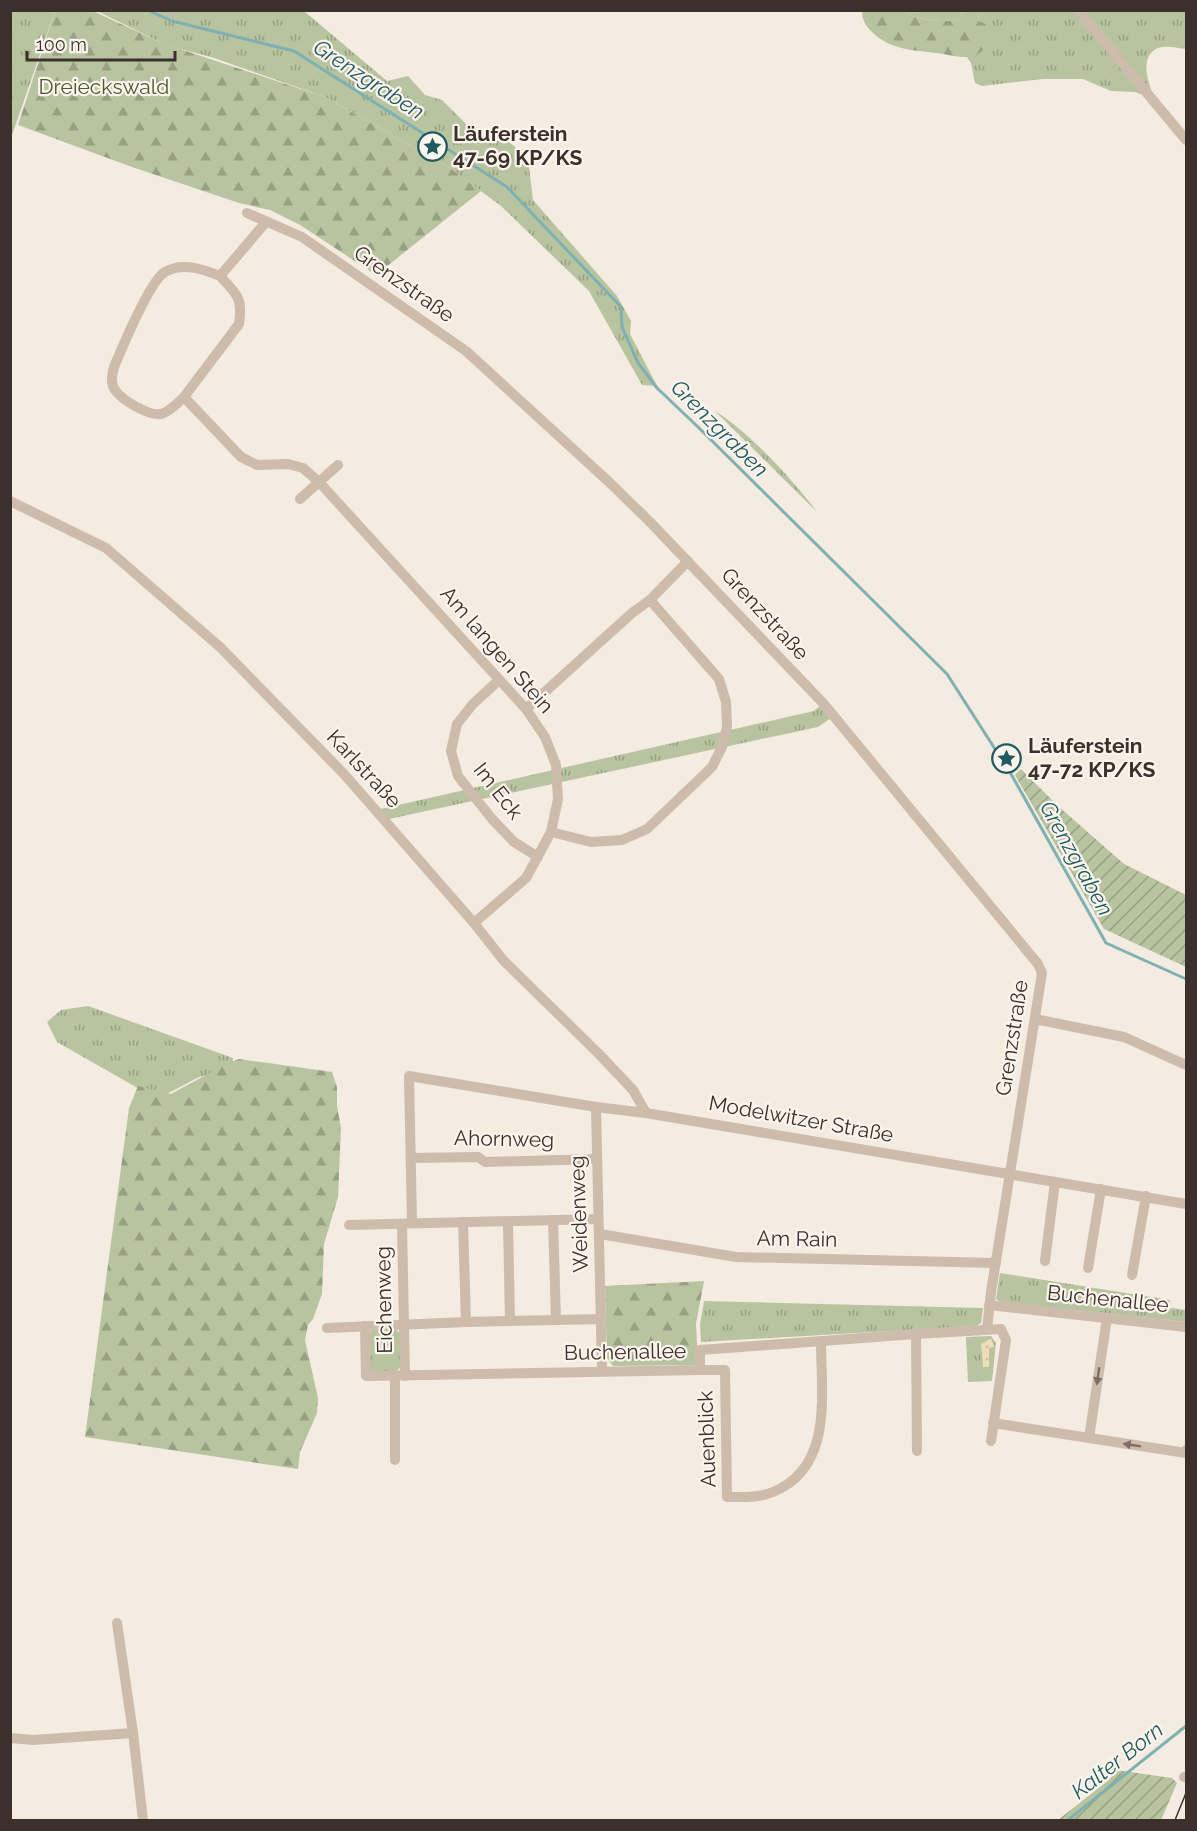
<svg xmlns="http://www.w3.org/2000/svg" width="1197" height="1831" font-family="Raleway,sans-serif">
  <defs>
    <pattern id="grass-tufts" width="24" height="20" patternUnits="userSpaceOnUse" patternTransform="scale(1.5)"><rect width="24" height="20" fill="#b8c4a0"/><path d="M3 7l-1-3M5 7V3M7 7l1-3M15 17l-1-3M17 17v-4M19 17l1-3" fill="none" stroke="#97a083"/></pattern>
    <pattern id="forest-firs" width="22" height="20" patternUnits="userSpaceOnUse" patternTransform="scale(1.5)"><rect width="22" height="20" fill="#b8c4a0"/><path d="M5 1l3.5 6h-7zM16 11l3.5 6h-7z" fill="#97a083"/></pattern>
    <pattern id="sand-dots" width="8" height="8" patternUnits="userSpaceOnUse" patternTransform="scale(1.5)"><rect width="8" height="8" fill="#efdcb8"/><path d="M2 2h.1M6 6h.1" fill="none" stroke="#cebd9e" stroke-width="1.8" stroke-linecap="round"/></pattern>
    <pattern id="garden-furrows" width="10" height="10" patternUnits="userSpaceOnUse" patternTransform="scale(1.5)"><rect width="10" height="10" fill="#b8c4a0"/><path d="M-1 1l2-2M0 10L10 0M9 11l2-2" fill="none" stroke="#97a083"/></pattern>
  </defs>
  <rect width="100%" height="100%" fill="#f4ebe1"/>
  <!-- grass -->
  <g fill="url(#grass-tufts)">
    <polygon points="11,10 55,11 11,138 10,11"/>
    <polygon points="97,11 304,11 387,81 408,76 425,95 442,100 470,128 506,139 528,159 533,200 617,296 631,321 630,334 657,386 642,385 589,291 501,206 450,168 325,97 214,58 166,45"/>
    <path d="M905,11H962L961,17C952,25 913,20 905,11Z"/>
    <path d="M979,11H1186V49C1178,48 1167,45 1158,48C1139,56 1148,81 1153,95L1146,96L1135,92L1111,91L1083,79H1043L982,86L975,83L971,63L967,57L975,55Z"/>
    <path d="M715,411C749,432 792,479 817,512Z"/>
    <polygon points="823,703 834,716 818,727 384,820 376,810 814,711"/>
    <polygon points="88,1006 233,1058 232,1069 199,1077 157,1099 57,1042 47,1022 61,1010"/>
    <polygon points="1000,1273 1170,1300 1169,1310 1171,1308 1186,1310 1186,1322 1001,1302 996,1299"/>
    <polygon points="704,1301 983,1308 981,1323 976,1326 701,1342 700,1325"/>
    <polygon points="395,1329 400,1333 401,1366 396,1372 373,1373 369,1368 368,1334 373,1330"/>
    <polygon points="991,1336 996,1343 992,1381 968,1382 966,1337"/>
  </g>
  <!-- forest -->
  <g fill="url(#forest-firs)">
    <polygon points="55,11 93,11 162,43 325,97 450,168 481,191 376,275 300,225 270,210 239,203 132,167 18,125"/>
    <path d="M862,11H905C913,20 952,25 961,17L962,11L979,12L978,21L986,24C986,32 988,46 982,51C971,62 951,55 937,53C913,50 889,50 871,31C865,25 862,19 862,11Z"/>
    <polygon points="239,1059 332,1072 337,1087 337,1106 341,1128 338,1197 324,1244 322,1294 313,1319 308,1325 305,1340 318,1398 317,1413 300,1452 298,1469 85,1437 129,1108 138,1086 171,1094 228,1063"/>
    <polygon points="704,1281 696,1324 698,1365 613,1366 607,1358 605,1286"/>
  </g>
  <!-- sand -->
  <polygon fill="url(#sand-dots)" points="990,1339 993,1340 994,1347 989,1348 989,1367 983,1367 981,1344"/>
  <!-- garden -->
  <g fill="url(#garden-furrows)">
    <polygon points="1021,769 1057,805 1124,864 1186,895 1186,967 1104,929 1015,775"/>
    <polygon points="1116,1770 1172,1778 1177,1783 1161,1820 1058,1820 1110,1779"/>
  </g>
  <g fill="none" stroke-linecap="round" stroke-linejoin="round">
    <!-- stream -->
    <g stroke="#7fb0b2" stroke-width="3">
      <polyline points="147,10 172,21 294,51 507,187 621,307 622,327 638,363 657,388 698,427 947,674 1011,774 1106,943 1186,979"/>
      <polyline points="1068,1820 1186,1726"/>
    </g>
    <!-- minor -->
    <g stroke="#cdbbac" stroke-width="10">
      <polyline points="1078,10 1186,140"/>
      <polyline points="247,213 302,237 466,351 609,482 650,522 823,703 1038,964 1042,973 991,1292 987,1329"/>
      <path d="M220,276C237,295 243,297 239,324L184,397C178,403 169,412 161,414C148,416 122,400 115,390C110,383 112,375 114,367C122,348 150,280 165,272C182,262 203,269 220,276L266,222"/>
      <polyline points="184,397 241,457 257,465 288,464 303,468 319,482 526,709 545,737 556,765 558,799 551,832 526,878 474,923"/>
      <polyline points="300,499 338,465"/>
      <polyline points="10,501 106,548 220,647 344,774 474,923 503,960 599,1054 633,1090 646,1113"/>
      <polyline points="499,680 473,704 457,724 451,751 458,776 492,819 514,842 538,857"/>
      <polyline points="526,709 632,613 650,600 688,561"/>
      <polyline points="551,832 591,842 622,840 647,829 712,767 722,747 727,727 726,702 719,679 650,600"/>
      <polyline points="1035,1019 1124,1037 1186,1065"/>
      <polyline points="596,1107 602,1371"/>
      <polyline points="411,1158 478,1157 485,1162 597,1159"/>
      <polyline points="553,1220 556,1320"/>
      <polyline points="463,1222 466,1322"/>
      <polyline points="508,1222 510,1321"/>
      <polyline points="412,1223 409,1076 596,1107 646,1113 1186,1204"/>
      <polyline points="402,1224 405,1376"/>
      <polyline points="349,1225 598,1219"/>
      <polyline points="600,1234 736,1257 996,1263"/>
      <polyline points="1045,1261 1055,1182"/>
      <polyline points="1088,1268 1101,1189"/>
      <polyline points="1132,1275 1146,1196"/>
      <polyline points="989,1305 1186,1327"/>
      <polyline points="365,1326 366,1376 700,1370 700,1350 916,1334 1001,1329 1006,1340 991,1441"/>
      <polyline points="327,1328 466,1322 602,1319"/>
      <polyline points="916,1334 917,1451"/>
      <path d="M700,1370H725L727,1497C742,1497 759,1498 773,1492C834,1467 821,1394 821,1341"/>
      <polyline points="395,1376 395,1460"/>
      <polyline points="993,1423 1186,1453 1186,1450"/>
      <polyline points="1089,1438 1107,1318"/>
      <polyline points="117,1623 133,1733 143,1820"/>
      <polyline points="10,1738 33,1740 133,1733"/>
      <polyline points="1184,1777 1186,1777"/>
    </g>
    <!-- tram -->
    <polyline stroke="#3b302b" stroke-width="1.5" points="1175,1820 1186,1793"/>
  </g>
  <!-- one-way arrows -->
  <defs><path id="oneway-solid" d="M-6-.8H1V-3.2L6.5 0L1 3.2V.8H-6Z" transform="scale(1.5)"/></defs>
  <g fill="#7d6f65">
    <use href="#oneway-solid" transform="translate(1098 1376) rotate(98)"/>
    <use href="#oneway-solid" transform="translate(1132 1445) rotate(-171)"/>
  </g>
  <!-- icons -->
  <defs>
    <symbol id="sight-ring" viewBox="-11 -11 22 22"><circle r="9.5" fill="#fbf5ee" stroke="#1f5a5e" stroke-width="1.5"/><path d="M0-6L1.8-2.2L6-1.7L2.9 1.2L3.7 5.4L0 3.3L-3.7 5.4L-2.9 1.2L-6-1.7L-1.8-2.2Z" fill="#1f5a5e"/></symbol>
  </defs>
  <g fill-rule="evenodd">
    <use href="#sight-ring" x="416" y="130" width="33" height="33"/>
    <use href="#sight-ring" x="990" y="742" width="33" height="33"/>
  </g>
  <g text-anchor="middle" stroke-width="4.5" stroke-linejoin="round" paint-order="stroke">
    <!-- park labels -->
    <g font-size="21" fill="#4a5a2e" stroke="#fbf5ee">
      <text x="104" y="94">Dreieckswald</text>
    </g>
    <!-- poi labels -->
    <g font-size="21" font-weight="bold" fill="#3b302b" stroke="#fbf5ee" text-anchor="start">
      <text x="453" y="141">Läuferstein<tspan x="453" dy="24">47-69 KP/KS</tspan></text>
      <text x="1028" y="753">Läuferstein<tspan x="1028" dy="24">47-72 KP/KS</tspan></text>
    </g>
    <!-- street labels -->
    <g font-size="21" fill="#3b302b" stroke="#fbf5ee">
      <text transform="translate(404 284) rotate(35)" y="7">Grenzstraße</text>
      <text transform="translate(765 614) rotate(47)" y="7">Grenzstraße</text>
      <text transform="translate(497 650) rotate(49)" y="7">Am langen Stein</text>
      <text transform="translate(364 769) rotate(47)" y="7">Karlstraße</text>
      <text transform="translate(498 791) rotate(52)" y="7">Im Eck</text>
      <text transform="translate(1012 1038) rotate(-81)" y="7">Grenzstraße</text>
      <text transform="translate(801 1119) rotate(10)" y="7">Modelwitzer Straße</text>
      <text transform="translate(504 1139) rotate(1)" y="7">Ahornweg</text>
      <text transform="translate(579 1214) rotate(-92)" y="7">Weidenweg</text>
      <text transform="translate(797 1239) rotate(1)" y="7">Am Rain</text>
      <text transform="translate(1108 1299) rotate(6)" y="7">Buchenallee</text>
      <text transform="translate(384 1300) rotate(-91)" y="7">Eichenweg</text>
      <text transform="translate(625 1352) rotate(-1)" y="7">Buchenallee</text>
      <text transform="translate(707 1439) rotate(-92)" y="7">Auenblick</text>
    </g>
    <!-- water labels -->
    <g font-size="22" font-style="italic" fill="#1f5a5e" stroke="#fbf5ee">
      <text transform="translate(369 79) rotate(33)" y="8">Grenzgraben</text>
      <text transform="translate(720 428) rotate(45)" y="8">Grenzgraben</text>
      <text transform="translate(1077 858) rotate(61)" y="8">Grenzgraben</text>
      <text transform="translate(1117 1760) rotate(-38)" y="8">Kalter Born</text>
    </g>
  </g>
  <!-- border -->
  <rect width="1197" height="1831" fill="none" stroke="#3b302b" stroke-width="24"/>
  <!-- scale -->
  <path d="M27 51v9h148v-9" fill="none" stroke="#3b302b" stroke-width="3"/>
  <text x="36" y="51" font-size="18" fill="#3b302b" stroke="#fbf5ee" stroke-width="4.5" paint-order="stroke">100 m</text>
</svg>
